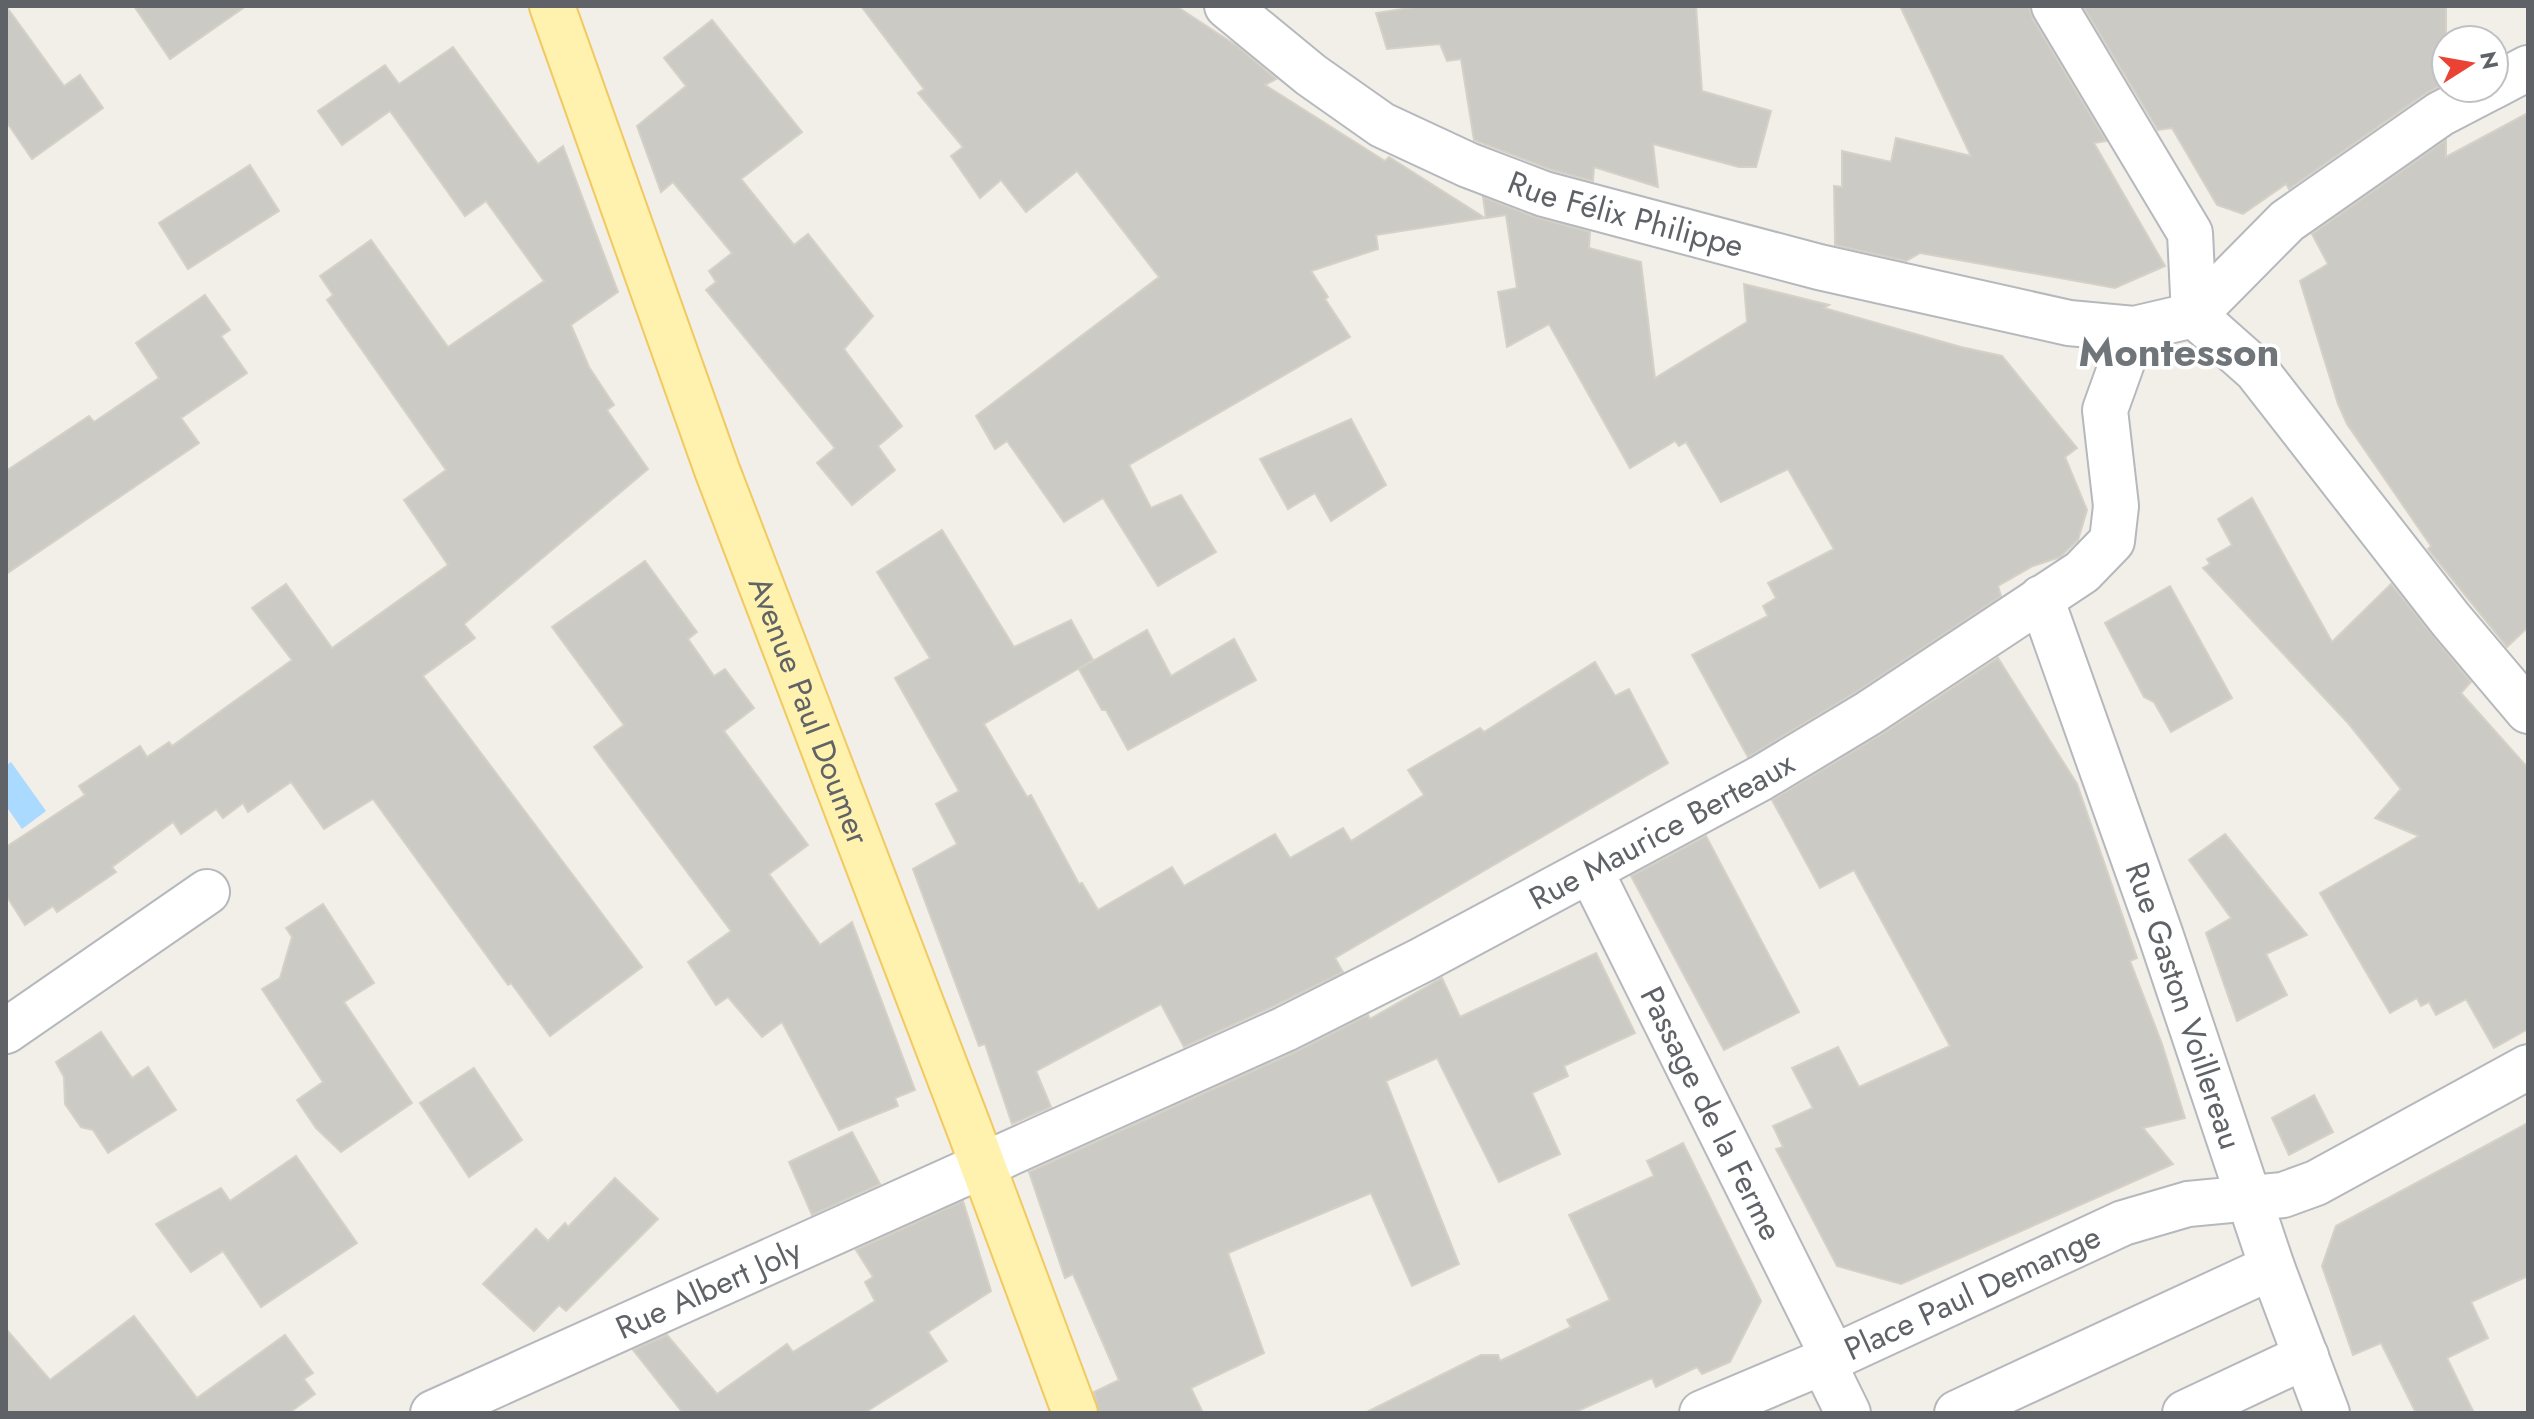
<svg xmlns="http://www.w3.org/2000/svg" width="2534" height="1419" font-family="Jost,sans-serif">
  <rect width="100%" height="100%" fill="#f1efe8"/>
  <!-- water -->
  <polygon fill="#aadaff" points="11,762 46,811 22,829 6,806 6,766"/>
  <!-- building -->
  <g fill="#cccac5" stroke="#d6d1c6" stroke-width="2">
    <polygon points="6,6 64,86 80,75 103,108 32,159 6,121"/>
    <polygon points="134,6 246,6 170,59"/>
    <polygon points="861,6 1176,6 1237,46 1276,79 1265,85 1385,161 1389,157 1485,218 1376,235 1378,249 1311,271 1328,297 1325,299 1350,337 1129,465 1151,508 1181,495 1216,552 1158,586 1103,498 1064,522 1007,441 995,449 976,416 1159,277 1077,171 1026,212 1001,180 980,198 951,156 963,147 918,93 924,89"/>
    <polygon points="1423,6 1696,6 1702,91 1771,111 1756,167 1739,167 1653,144 1658,187 1594,167 1593,181 1552,170 1474,140 1461,59 1447,61 1440,44 1387,49 1376,13"/>
    <polygon points="1900,6 2029,6 2033,19 2106,141 2094,143 2165,266 2115,288 1920,253 1906,261 1835,245 1834,186 1842,187 1842,151 1891,162 1896,138 1971,156"/>
    <polygon points="2083,6 2446,6 2446,83 2426,93 2289,189 2286,184 2243,214 2217,205 2172,128 2158,130"/>
    <polygon points="712,20 802,132 741,179 794,245 808,234 873,316 844,349 902,426 878,446 895,470 852,505 817,463 835,448 706,290 716,282 709,271 732,253 673,182 661,192 637,126 686,86 664,58"/>
    <polygon points="453,47 538,164 563,146 618,292 571,325 589,367 614,405 607,410 648,469 464,624 475,638 423,676 642,967 550,1036 511,983 508,985 373,799 324,829 291,782 248,812 243,803 223,818 216,809 181,834 173,822 112,867 116,872 57,912 53,906 25,925 6,895 6,847 85,795 79,786 140,746 147,757 169,742 172,746 292,660 252,608 286,584 332,648 448,565 404,500 446,470 327,300 333,295 320,276 371,240 448,347 544,281 486,201 465,216 390,111 342,145 318,111 385,65 399,84"/>
    <polygon points="2528,113 2528,627 2507,647 2428,549 2431,546 2347,424 2338,404 2300,281 2328,264 2312,234 2446,140 2446,157"/>
    <polygon points="250,165 279,211 188,269 159,223"/>
    <polygon points="1483,197 1535,217 1590,232 1589,248 1641,262 1655,378 1747,322 1744,284 1829,305 1824,308 1961,347 2002,356 2077,448 2065,457 2087,510 2078,540 2060,557 2033,566 1998,586 2001,596 1856,692 1748,757 1692,655 1768,616 1763,606 1776,598 1768,583 1834,549 1788,469 1721,502 1686,442 1679,446 1675,441 1630,468 1549,324 1507,347 1498,292 1517,288 1506,215 1486,218"/>
    <polygon points="205,295 230,330 221,336 247,373 181,418 199,443 6,574 6,471 89,416 94,422 159,378 136,343"/>
    <polygon points="1351,419 1386,485 1331,521 1315,493 1288,509 1260,459"/>
    <polygon points="2252,498 2332,642 2391,584 2471,682 2461,693 2528,768 2528,1029 2494,1048 2466,999 2436,1015 2429,1002 2421,1006 2417,998 2390,1013 2320,893 2419,836 2375,818 2401,789 2348,723 2203,568 2210,564 2207,559 2232,545 2218,519"/>
    <polygon points="942,530 1014,647 1071,620 1093,660 984,724 1027,797 1031,795 1079,884 1082,883 1098,910 1172,867 1184,886 1275,834 1290,858 1343,828 1351,841 1424,795 1408,770 1480,728 1484,732 1595,662 1615,696 1629,689 1668,763 1335,958 1343,972 1274,1006 1184,1047 1161,1004 1036,1071 1051,1107 1012,1124 985,1044 979,1046 913,869 957,844 936,804 959,791 895,678 930,658 877,572"/>
    <polygon points="645,561 697,632 688,639 714,676 725,669 754,708 724,731 808,845 769,874 820,945 852,922 915,1090 895,1098 898,1106 839,1130 782,1022 762,1037 728,997 716,1005 688,962 731,931 594,747 624,725 552,627"/>
    <polygon points="2170,586 2232,698 2171,732 2154,702 2144,697 2105,623"/>
    <polygon points="1147,630 1171,676 1234,639 1256,680 1128,750 1106,710 1102,710 1079,669"/>
    <polygon points="1998,658 2077,784 2137,958 2130,961 2162,1044 2185,1118 2143,1128 2173,1164 1901,1284 1837,1266 1776,1149 1783,1147 1773,1126 1813,1108 1792,1068 1838,1047 1859,1087 1950,1046 1854,870 1820,888 1772,800 1882,734"/>
    <polygon points="2225,834 2307,935 2266,954 2287,995 2237,1021 2206,933 2231,918 2189,860"/>
    <polygon points="1706,836 1799,1012 1724,1050 1631,876"/>
    <polygon points="323,904 374,983 344,1002 412,1103 341,1152 316,1128 297,1100 323,1082 262,989 280,978 292,937 286,928"/>
    <polygon points="1596,953 1635,1033 1564,1066 1568,1076 1532,1093 1560,1154 1499,1182 1437,1058 1386,1081 1459,1264 1412,1286 1371,1193 1228,1253 1264,1353 1191,1388 1203,1413 1099,1413 1094,1392 1119,1380 1073,1274 1065,1278 1029,1172 1295,1052 1368,1015 1370,1019 1442,978 1460,1017"/>
    <polygon points="101,1032 132,1078 148,1067 176,1110 108,1153 93,1130 81,1127 65,1104 64,1077 56,1062"/>
    <polygon points="474,1068 522,1140 469,1177 420,1103"/>
    <polygon points="2314,1095 2333,1132 2289,1155 2272,1118"/>
    <polygon points="2528,1123 2528,1276 2471,1302 2488,1338 2447,1358 2474,1413 2416,1413 2381,1343 2353,1355 2322,1266 2336,1226"/>
    <polygon points="852,1132 880,1184 812,1215 789,1162"/>
    <polygon points="1683,1143 1761,1301 1730,1362 1702,1374 1697,1367 1656,1387 1652,1378 1573,1413 1365,1413 1481,1355 1498,1355 1500,1361 1571,1327 1567,1320 1610,1300 1569,1215 1654,1176 1647,1161"/>
    <polygon points="296,1156 357,1243 261,1307 223,1251 191,1272 156,1224 221,1188 230,1201"/>
    <polygon points="615,1178 658,1219 566,1311 559,1305 534,1331 483,1284 536,1229 548,1241 565,1223 568,1227"/>
    <polygon points="963,1201 991,1291 928,1332 947,1361 864,1413 683,1413 633,1350 667,1335 717,1394 787,1344 793,1352 875,1301 865,1282 873,1277 856,1250"/>
    <polygon points="134,1316 197,1398 285,1335 313,1373 304,1379 315,1394 289,1413 6,1413 6,1329 50,1380"/>
  </g>
  <g fill="none" stroke-linecap="round" stroke-linejoin="round">
    <defs>
      <g id="minor">
        <path id="s1" d="M1227,6L1311,75L1382,125L1468,165L1544,194L1819,267L2069,323L2134,329L2194,315"/>
        <polyline points="2054,6 2190,233 2194,315"/>
        <polyline points="2494,86 2528,68"/>
        <polyline points="2194,315 2256,370 2451,620 2528,711"/>
        <polyline points="2194,315 2287,221 2440,114 2490,88"/>
        <path id="s2" d="M2041,598L2160,933L2272,1267L2327,1413"/>
        <path id="s3" d="M1590,870L1833,1357"/>
        <polyline points="6,1031 207,892"/>
        <polyline points="1823,1362 1848,1413"/>
        <path id="s4" d="M433,1413L1285,1029L1422,960L1761,778L1869,713L2082,572L2112,541L2116,506L2105,410L2134,329"/>
        <path id="s5" d="M1702,1413L1823,1362L2123,1223L2188,1204L2283,1195L2316,1183L2528,1067"/>
        <polyline points="1957,1413 2272,1267"/>
        <polyline points="2185,1413 2306,1356"/>
      </g>
      <g id="major">
        <path id="s6" d="M552,6L717,470L970,1131L1075,1413"/>
      </g>
    </defs>
    <!-- minor casing -->
    <use href="#minor" stroke="#b5b8bc" stroke-width="48"/>
    <!-- major casing -->
    <use href="#major" stroke="#f2c960" stroke-width="48"/>
    <!-- minor -->
    <use href="#minor" stroke="#fff" stroke-width="44"/>
    <!-- major -->
    <use href="#major" stroke="#fff2af" stroke-width="44"/>
  </g>
  <g text-anchor="middle" stroke-width="7" stroke-linejoin="round" paint-order="stroke">
    <!-- street labels -->
    <g font-size="32" fill="#5f6368" stroke="#fff">
      <text dy="11" stroke="none"><textPath href="#s1" startOffset="456">Rue Félix Philippe</textPath></text>
      <text dy="11" stroke="none"><textPath href="#s6" startOffset="750">Avenue Paul Doumer</textPath></text>
      <text dy="11" stroke="none"><textPath href="#s4" startOffset="1360">Rue Maurice Berteaux</textPath></text>
      <text dy="11" stroke="none"><textPath href="#s2" startOffset="432">Rue Gaston Voillereau</textPath></text>
      <text dy="11" stroke="none"><textPath href="#s3" startOffset="272">Passage de la Ferme</textPath></text>
      <text dy="11" stroke="none"><textPath href="#s4" startOffset="302">Rue Albert Joly</textPath></text>
      <text dy="11" stroke="none"><textPath href="#s5" startOffset="296">Place Paul Demange</textPath></text>
    </g>
    <!-- district labels -->
    <g font-size="40" font-weight="bold" fill="#70757a" stroke="#fff">
      <text x="2179" y="366">Montesson</text>
    </g>
  </g>
  <!-- border -->
  <rect width="2534" height="1419" fill="none" stroke="#5f6368" stroke-width="16"/>
  <!-- north arrow -->
  <g transform="translate(2470 64) rotate(79)"><circle r="38" fill="#ffffff" stroke="#bfc1c3" stroke-width="2"/>
  <path d="M0-6L14 30L0 20L-14 30Z" fill="#ea4335"/>
  <text y="-12" font-size="22" font-weight="bold" text-anchor="middle" fill="#5f6368">N</text>
  </g>
</svg>
